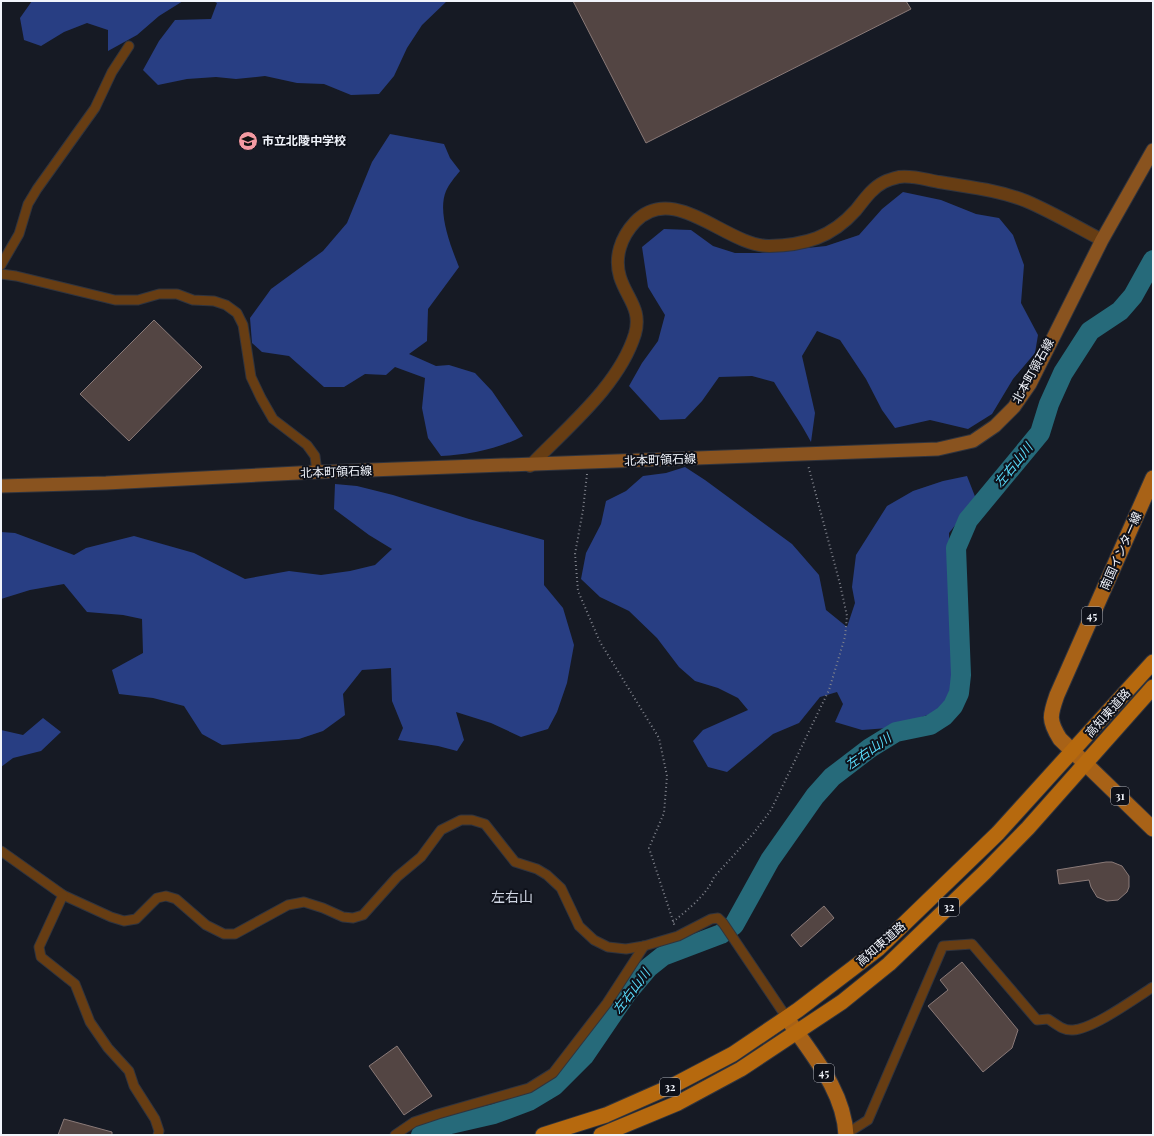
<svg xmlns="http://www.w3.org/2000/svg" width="1154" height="1136" font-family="'Playfair Display','Noto Sans JP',serif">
  <rect width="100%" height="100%" fill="#161a24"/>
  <!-- forest -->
  <g fill="#283e83">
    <polygon points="32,1 183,1 159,16 137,35 108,51 108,30 87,23 64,32 41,46 24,40 20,18"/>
    <polygon points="213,1 447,1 422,25 407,48 394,76 379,94 351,95 324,84 297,83 265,76 236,79 216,77 187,79 158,85 143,70 159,41 175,20 211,19 217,3"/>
    <path d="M390,134L444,144L450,158L460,171C455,177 449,184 446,191C437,212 451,247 459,267L428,309L427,341L409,354L436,366L449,365L475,373L492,391L523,436C499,449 468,455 441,456L428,438L422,408L425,378L395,367L386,375L365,374L344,387H324L289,356L262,352L252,343L250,318L271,289L323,251L347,223L372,162Z"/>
    <path d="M903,192L941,200L976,214L999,218L1013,235L1024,265L1021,303L1038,335L1035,353L1013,379L992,414L968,429L930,420L895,428L882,410L866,379L840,340L817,331L802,356L815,413L811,442C800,421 786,402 774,382L752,376L719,377L702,401L685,419L660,420L629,386L642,363L658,341L665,315L648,287L642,247L664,229L691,230L713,246L735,253H760L826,246L859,235L882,209Z"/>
    <polygon points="685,467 705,480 792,544 819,575 826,610 847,627 855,603 852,587 856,555 887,506 913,491 943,481 967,476 976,499 949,533 954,674 952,691 940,711 888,728 862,730 835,722 843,704 837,692 820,697 799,723 773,734 727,772 708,767 693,741 703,730 748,710 738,698 718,688 695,681 679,667 657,638 629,611 600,597 581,579 586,553 601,524 606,501 626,491 643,476 666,473"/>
    <polygon points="335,484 357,486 393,495 469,519 544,540 544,585 563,608 574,645 567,683 557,712 548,729 521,737 491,723 456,712 464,740 457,751 438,746 398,740 403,728 392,701 391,668 362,670 343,694 345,715 323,731 299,739 222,745 202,734 184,706 153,698 119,694 112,670 143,653 142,619 123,615 87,612 64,584 30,590 1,599 1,532 15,533 74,555 86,548 134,536 194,553 245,579 289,571 321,575 350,571 375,565 392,549 369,535 334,509"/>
    <polygon points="43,718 61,732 41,751 13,758 1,767 1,730 23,735"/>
  </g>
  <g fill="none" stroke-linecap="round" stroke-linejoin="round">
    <!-- river -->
    <polyline stroke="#266a7a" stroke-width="20" points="421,1135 433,1128 494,1114 529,1101 554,1086 584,1056 627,993 648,968 663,956 721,934 734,925 770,860 815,796 832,777 870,748 896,732 930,725 944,716 953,706 959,693 961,675 956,548 968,520 1040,433 1049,404 1063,373 1090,331 1120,311 1133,296 1153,260"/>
  </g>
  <!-- building -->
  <g fill="#534543" stroke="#8a7a78">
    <polygon points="573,1 906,1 911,9 646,143"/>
    <polygon points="154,320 202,367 129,441 80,394"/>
    <polygon points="1106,862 1112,862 1122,866 1129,876 1129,887 1127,892 1118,900 1107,901 1097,897 1091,887 1089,880 1059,884 1057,870"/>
    <polygon points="824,906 834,918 801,947 791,935"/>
    <polygon points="962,962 1018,1030 1012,1048 983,1072 928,1006 948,990 940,980"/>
    <polygon points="397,1046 432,1096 404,1115 369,1066"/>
    <polygon points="64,1119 112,1132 112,1135 58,1135"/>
  </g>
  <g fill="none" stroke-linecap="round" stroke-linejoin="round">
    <defs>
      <g id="minor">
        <polyline points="1,265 19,234 28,204 37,189 95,108 112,72 129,46"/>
        <polyline points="1,274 16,276 115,300 138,300 159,294 177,294 193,300 214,301 226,305 237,313 243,325 251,377 261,398 273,419 307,445 315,456 317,472"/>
        <polyline points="1,851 63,895 111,917 124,921 136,919 157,898 166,896 176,899 206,925 224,934 235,934 288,905 304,902 323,908 343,917 353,918 363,915 397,877 421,857 441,830 461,820 472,820 485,824 515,862 537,869 547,875 561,888 579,926 594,940 608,947 626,949 644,946 678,936 711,919 718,918 723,923 787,1018"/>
        <polyline points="63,895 39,947 41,957 75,984 90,1022 108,1048 129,1071 134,1086 155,1119 159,1131 158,1135"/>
        <path d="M846,1134L868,1120L943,946L972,944L1037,1020L1048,1019C1056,1024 1063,1031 1073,1030C1093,1029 1134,999 1153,987"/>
        <polyline points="395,1135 414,1122 438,1114 529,1088 553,1073 607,1003 644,946"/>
      </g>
      <path id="tertiary" d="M530,466C566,428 619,386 635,334C642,309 627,299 620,277C614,257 621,237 635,222C674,181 726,246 769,246C805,245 831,238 856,210C864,200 872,188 884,182C888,180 895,178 899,177C912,175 927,180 939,182C968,187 999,190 1026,201C1052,212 1077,227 1102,240"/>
      <polyline id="secondary" points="1,486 106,483 317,472 938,449 973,441 995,426 1014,407 1030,384 1102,240 1153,150"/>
      <g id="primary">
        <path d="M1153,478L1057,695C1050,715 1048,720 1060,739L1153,829"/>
        <path d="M787,1018C811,1054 844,1090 846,1135"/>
      </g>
      <g id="trunk">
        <polyline points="543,1135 606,1115 674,1085 733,1054 798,1010 878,949 998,833 1153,662"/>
        <polyline points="601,1135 678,1103 741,1069 842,1002 889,964 985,872 1028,828 1153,687"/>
      </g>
    </defs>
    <!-- minor casing -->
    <use href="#minor" stroke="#30343e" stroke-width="11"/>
    <!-- tertiary casing -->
    <use href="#tertiary" stroke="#30343e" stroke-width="14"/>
    <!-- secondary casing -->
    <use href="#secondary" stroke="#30343e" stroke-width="15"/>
    <!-- primary casing -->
    <use href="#primary" stroke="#30343e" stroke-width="17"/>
    <!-- trunk casing -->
    <use href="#trunk" stroke="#30343e" stroke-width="17"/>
    <!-- path -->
    <g stroke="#80838c" stroke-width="2" stroke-dasharray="1 3" stroke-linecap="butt">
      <polyline points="587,474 583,510 575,554 578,591 600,642 659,738 667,776 664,813 649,848 675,927"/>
      <path d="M673,922C687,910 707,895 714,877L753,834L771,810L829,690L845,637L847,616L840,584L808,465"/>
    </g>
    <!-- minor -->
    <use href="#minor" stroke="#673d13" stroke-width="9"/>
    <!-- tertiary -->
    <use href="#tertiary" stroke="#673d13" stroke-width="12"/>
    <!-- secondary -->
    <use href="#secondary" stroke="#89531f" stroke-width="13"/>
    <!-- primary -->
    <use href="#primary" stroke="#a86217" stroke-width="15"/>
    <!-- trunk -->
    <use href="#trunk" stroke="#b6690e" stroke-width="15"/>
  </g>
  <!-- icons -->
  <defs>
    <symbol id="school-disc" viewBox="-11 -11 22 22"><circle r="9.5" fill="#f49aa2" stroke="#0e111a"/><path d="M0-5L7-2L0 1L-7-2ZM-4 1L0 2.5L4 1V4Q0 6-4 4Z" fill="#111"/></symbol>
  </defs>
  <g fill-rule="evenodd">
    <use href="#school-disc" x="237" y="130" width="22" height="22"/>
  </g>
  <g text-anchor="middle" stroke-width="4" stroke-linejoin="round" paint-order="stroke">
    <!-- shield labels -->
    <g fill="#0e111a" stroke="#adb0b8" stroke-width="1">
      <rect x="1082" y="607" width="20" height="18" rx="3"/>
      <rect x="1111" y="787" width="18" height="18" rx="3"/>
      <rect x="939" y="898" width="20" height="18" rx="3"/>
      <rect x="814" y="1064" width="20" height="18" rx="3"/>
      <rect x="660" y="1078" width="20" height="18" rx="3"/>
    </g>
    <g font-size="11" font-weight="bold" fill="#f1f4fb">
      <text x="1092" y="620">45</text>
      <text x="1120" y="800">31</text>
      <text x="949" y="911">32</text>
      <text x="824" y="1077">45</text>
      <text x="670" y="1091">32</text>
    </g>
    <!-- poi labels -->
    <g font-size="12" font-weight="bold" fill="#f1f4fb" stroke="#0e111a" text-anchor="start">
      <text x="262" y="145">市立北陵中学校</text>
    </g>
    <!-- street labels -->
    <g font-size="12" fill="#f1f4fb" stroke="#0e111a">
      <text transform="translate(1033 371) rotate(-61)" y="4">北本町領石線</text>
      <text transform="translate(660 460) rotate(-2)" y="4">北本町領石線</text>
      <text transform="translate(336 472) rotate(-2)" y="4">北本町領石線</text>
      <text transform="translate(1121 551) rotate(-66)" y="4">南国インター線</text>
      <text transform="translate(1108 713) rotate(-48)" y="4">高知東道路</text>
      <text transform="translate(881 944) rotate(-41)" y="4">高知東道路</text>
    </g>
    <!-- water labels -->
    <g font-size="13" font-style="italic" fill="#58d8f7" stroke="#0e111a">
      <text transform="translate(1013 465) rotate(-51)" y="5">左右山川</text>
      <text transform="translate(868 751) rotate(-35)" y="5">左右山川</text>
      <text transform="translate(631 991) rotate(-53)" y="5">左右山川</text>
    </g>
    <!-- quarter labels -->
    <g font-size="14" fill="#d2d8e5" stroke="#0e111a">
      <text x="512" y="902">左右山</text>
    </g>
  </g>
  <!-- border -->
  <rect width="1154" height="1136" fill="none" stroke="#f1f4fb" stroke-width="4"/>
</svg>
